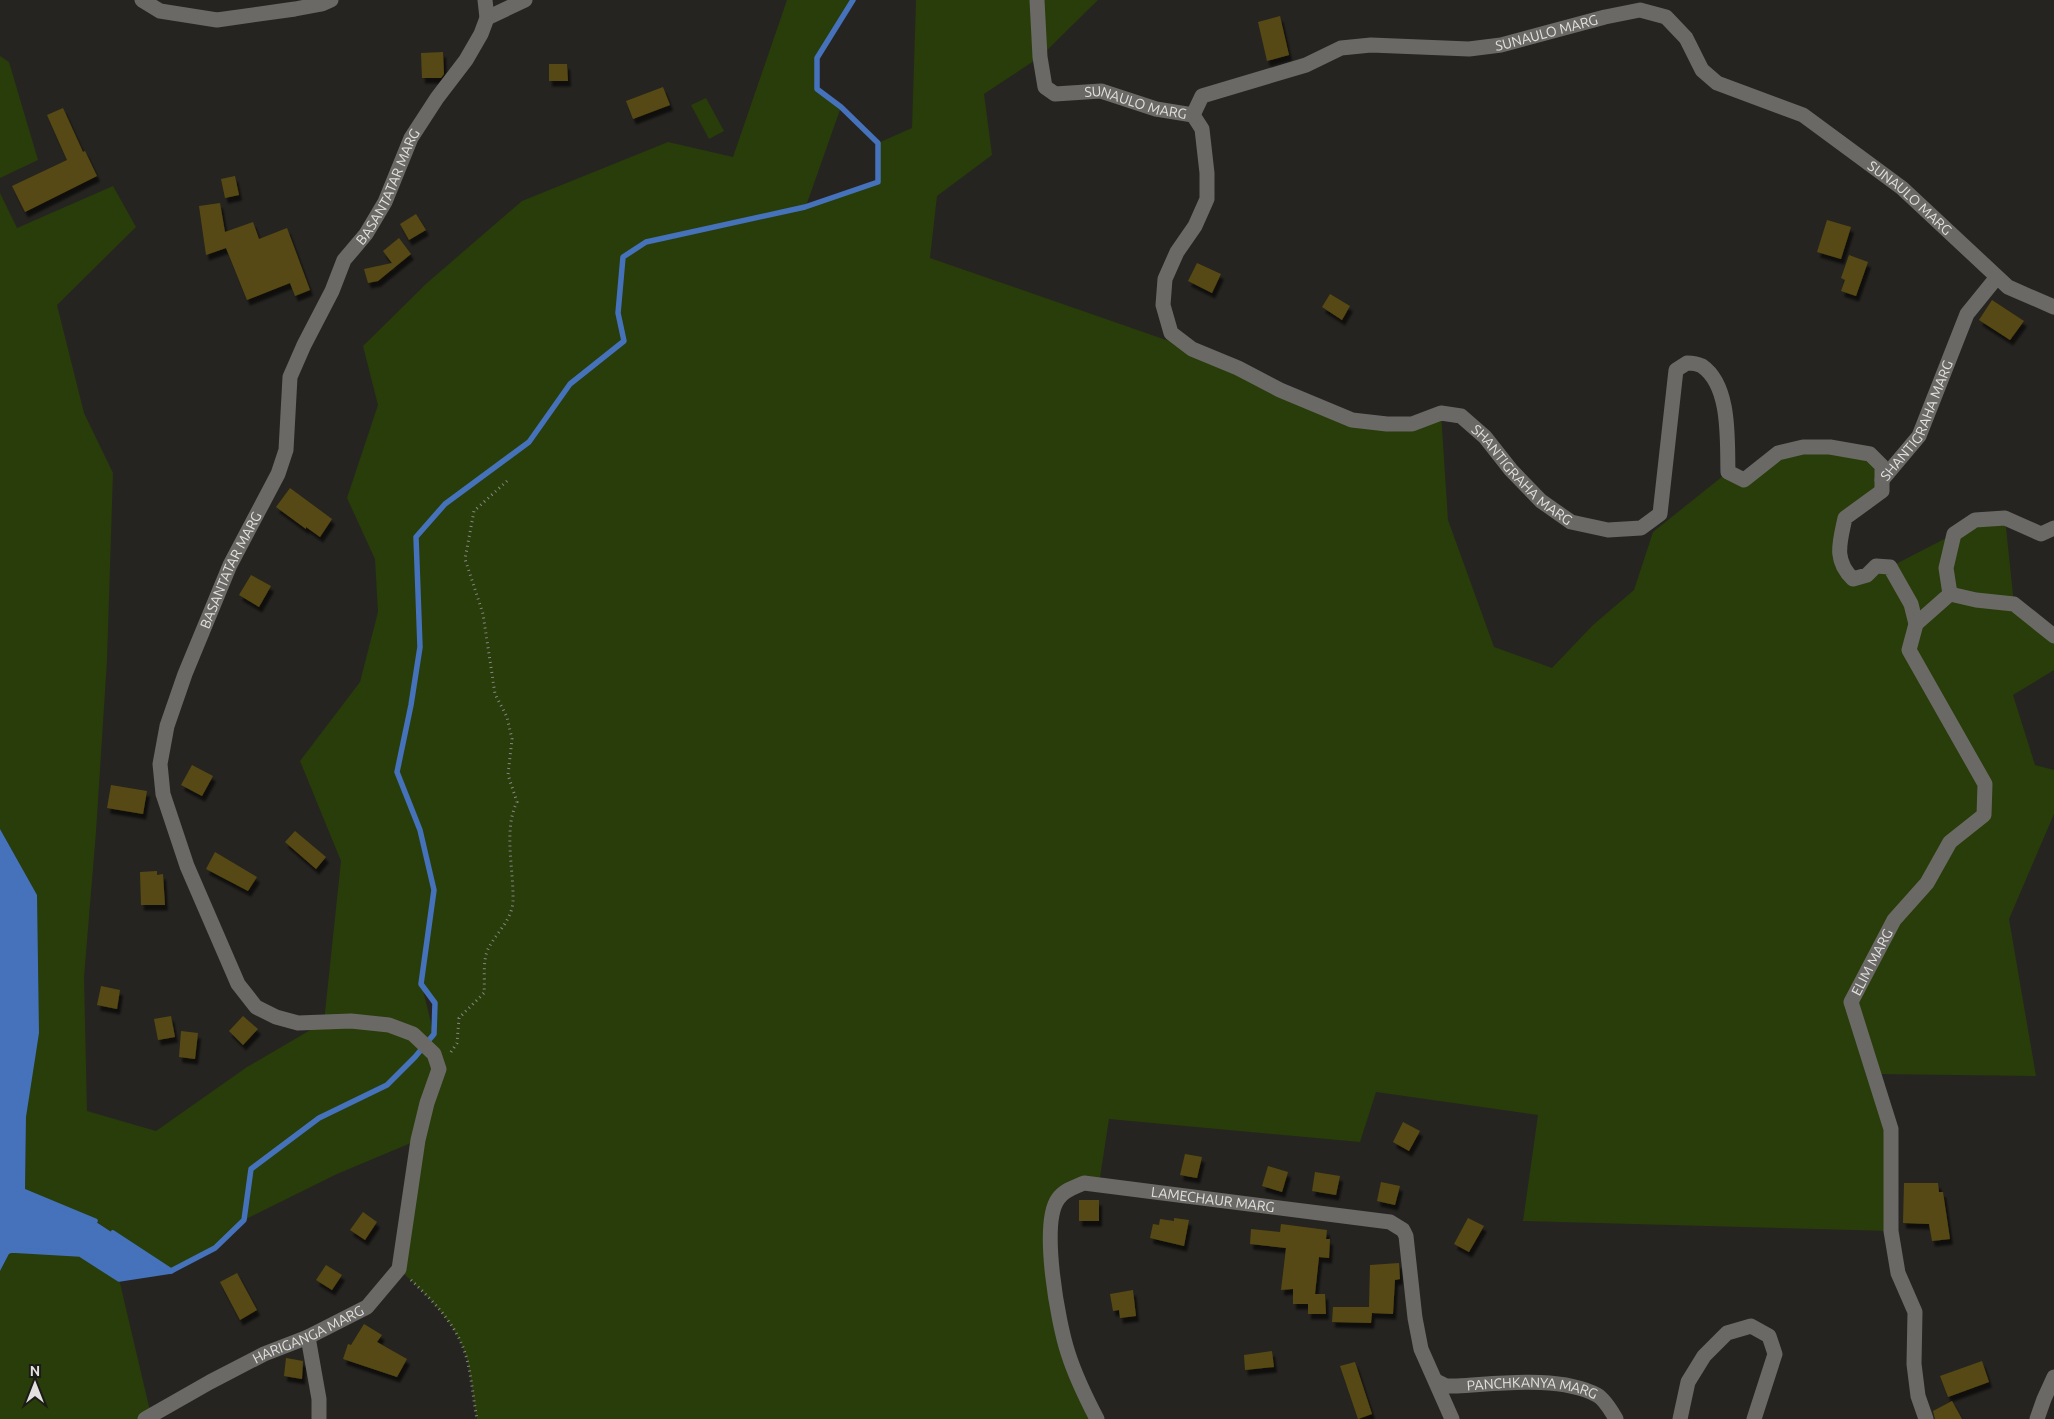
<svg xmlns="http://www.w3.org/2000/svg" width="2054" height="1419" font-family="Ubuntu,sans-serif">
  <defs>
    <filter id="shadow"><feDropShadow dx="3" dy="5.5" stdDeviation="1" flood-color="#0009"/></filter>
  </defs>
  <rect width="100%" height="100%" fill="#252421"/>
  <!-- green -->
  <g fill="#283d09" fill-rule="evenodd">
    <path d="M787,0H853L817,58V89L841,107L806,206L878,182V143L912,128L916,0H1098L1040,57L984,94L992,155L937,196L930,258L1192,349L1280,390L1387,424L1441,413L1448,520L1494,647L1552,668L1593,625L1634,590L1653,532L1728,472L1744,480L1778,453L1870,454L1882,491L1845,518L1839,545L1853,579L1890,567L1954,534L2005,518L2014,604L2054,636V670L2013,695L2035,765L2054,770V814L2009,919L2036,1076L1875,1074L1889,1123L1891,1231L1523,1221L1538,1115L1376,1092L1360,1142L1109,1119L1099,1184L1058,1199L1057,1301L1097,1419H477C473,1399 471,1368 464,1350C451,1317 424,1293 399,1269L418,1140L337,1174L244,1220L215,1248L171,1271L90,1218L25,1192L26,1117L37,896L0,829V193L17,228L113,186L136,227L57,305L84,413L113,473L107,660L96,832L84,977L87,1111L156,1131L247,1067L324,1022L341,861L300,761L360,682L378,612L375,559L347,498L378,405L363,346L427,283L522,201L668,142L733,157ZM422,986L435,1003L434,1031H433Z"/>
    <polygon points="0,56 9,62 38,160 0,178"/>
    <polygon points="706,98 724,131 709,139 691,105"/>
    <polygon points="11,1250 80,1254 119,1279 151,1415 145,1419 0,1419 0,1271"/>
  </g>
  <!-- water -->
  <polygon fill="#4572ba" points="0,829 37,895 39,1033 26,1117 25,1192 90,1218 171,1271 119,1279 80,1254 11,1250 0,1271"/>
  <g fill="none" stroke-linecap="round" stroke-linejoin="round">
    <!-- stream -->
    <g stroke="#4572ba" stroke-width="5.5">
      <polyline points="18,1189 95,1221"/>
      <polyline points="113,1233 171,1271 215,1248 244,1220 251,1169 319,1118 387,1085 415,1057 434,1034 435,1003 421,984 434,890 420,830 397,772 411,705 420,647 416,537 445,504 529,442 570,384 624,341 618,313 623,257 646,242 805,207 878,182 878,143 841,107 817,89 817,58 853,0"/>
      <polyline points="0,1255 11,1250 80,1254 119,1279 171,1271"/>
    </g>
  </g>
  <!-- building -->
  <g fill="#564a12" filter="url(#shadow)">
    <polygon points="1280,16 1289,55 1267,61 1258,22"/>
    <polygon points="443,52 444,74 441,78 422,78 421,53"/>
    <polygon points="549,64 567,64 568,81 549,81"/>
    <polygon points="663,87 670,105 633,119 626,101"/>
    <polygon points="63,108 83,152 85,151 97,176 25,212 12,186 67,160 47,115"/>
    <polygon points="235,176 239,195 225,198 221,179"/>
    <polygon points="220,203 225,232 253,222 259,239 287,228 310,290 295,296 290,283 247,300 226,248 206,255 199,206"/>
    <polygon points="416,214 426,230 409,240 400,224"/>
    <polygon points="1827,220 1851,227 1841,259 1817,252"/>
    <polygon points="399,238 411,254 378,281 368,283 364,269 392,263 383,251"/>
    <polygon points="1849,255 1868,262 1856,296 1841,291 1845,280 1841,278"/>
    <polygon points="1197,263 1221,274 1212,293 1188,281"/>
    <polygon points="1330,294 1350,306 1342,320 1322,307"/>
    <polygon points="1992,300 2024,321 2010,340 1979,320"/>
    <polygon points="290,488 332,519 320,537 306,527 306,529 276,507"/>
    <polygon points="251,575 271,586 259,607 239,595"/>
    <polygon points="192,765 213,776 202,796 181,785"/>
    <polygon points="111,785 147,791 143,814 107,808"/>
    <polygon points="295,831 326,857 316,869 285,842"/>
    <polygon points="215,852 257,877 248,891 206,869"/>
    <polygon points="157,871 157,875 163,874 165,905 141,905 140,872"/>
    <polygon points="101,986 120,990 117,1009 97,1005"/>
    <polygon points="171,1016 175,1037 158,1040 154,1019"/>
    <polygon points="243,1016 258,1029 243,1045 229,1031"/>
    <polygon points="181,1031 198,1033 195,1059 179,1057"/>
    <polygon points="1403,1122 1420,1131 1409,1151 1393,1142"/>
    <polygon points="1185,1154 1202,1157 1197,1178 1180,1175"/>
    <polygon points="1268,1166 1288,1172 1282,1192 1262,1186"/>
    <polygon points="1315,1172 1340,1176 1336,1195 1312,1191"/>
    <polygon points="1381,1182 1400,1186 1395,1205 1377,1201"/>
    <polygon points="1904,1183 1938,1183 1939,1192 1943,1192 1950,1239 1932,1241 1929,1224 1903,1223"/>
    <rect x="1079" y="1200" width="20" height="21"/>
    <polygon points="363,1212 377,1222 365,1240 350,1230"/>
    <polygon points="1174,1218 1189,1220 1184,1246 1150,1238 1153,1224 1159,1225 1160,1219 1174,1221"/>
    <polygon points="1468,1218 1484,1226 1469,1252 1454,1244"/>
    <polygon points="1281,1224 1327,1230 1326,1239 1330,1239 1329,1258 1319,1257 1315,1294 1325,1294 1326,1314 1308,1314 1308,1304 1293,1304 1293,1289 1281,1290 1286,1248 1250,1244 1251,1229 1280,1232"/>
    <polygon points="1399,1263 1400,1279 1395,1280 1393,1314 1372,1313 1371,1323 1332,1322 1333,1307 1369,1307 1370,1265"/>
    <polygon points="326,1265 342,1275 332,1290 316,1280"/>
    <polygon points="237,1273 257,1310 240,1320 220,1282"/>
    <polygon points="1133,1290 1136,1316 1120,1318 1119,1310 1113,1311 1110,1294"/>
    <polygon points="364,1324 382,1335 377,1342 407,1359 397,1377 343,1359 348,1344 351,1345"/>
    <polygon points="1272,1351 1274,1367 1245,1370 1244,1355"/>
    <polygon points="286,1358 303,1361 302,1379 284,1376"/>
    <polygon points="1982,1361 1989,1382 1948,1397 1940,1376"/>
    <polygon points="1355,1362 1372,1414 1358,1419 1340,1366"/>
    <polygon points="1952,1401 1962,1419 1935,1419 1933,1411"/>
  </g>
  <g fill="none" stroke-linecap="round" stroke-linejoin="round">
    <!-- path -->
    <g stroke="#898886" stroke-width="3" stroke-dasharray="1 4" stroke-linecap="butt">
      <path d="M451,1052L457,1043L459,1018L484,993C485,981 483,966 486,955C490,938 512,923 513,901C514,870 503,830 517,802L508,775L512,739L507,717L495,694L483,614L465,559L474,511L507,481"/>
      <path d="M411,1280C432,1300 454,1322 464,1350C471,1368 473,1399 477,1419"/>
    </g>
    <!-- minor -->
    <g stroke="#6a6966" stroke-width="15">
      <polyline points="142,0 160,11 217,20 295,9 322,4 331,0"/>
      <path id="s1" d="M1037,0L1040,57L1045,87L1055,94L1101,91L1156,109L1193,115"/>
      <polyline points="487,18 525,0"/>
      <path id="s2" d="M1193,115L1202,129L1207,173V199L1195,226L1177,252L1165,279L1163,305L1171,333L1192,349L1238,368L1280,390L1352,420L1387,424H1412L1441,413L1461,416L1485,437L1511,470L1541,501L1571,522L1608,530L1641,528L1660,514L1676,370L1687,363C1691,363 1698,364 1702,366C1731,386 1727,441 1728,472L1744,480L1778,453L1803,447H1830L1870,454L1882,466V491L1845,518C1840,542 1833,560 1853,579L1867,575L1876,566L1890,567L1911,604L1916,624"/>
      <path id="s3" d="M1193,115L1202,96L1306,65L1341,48L1371,45L1469,49L1501,45L1605,17L1640,10L1666,17L1686,38L1702,70L1717,83L1803,115L1902,188L2008,287L2054,307"/>
      <path id="s4" d="M1882,480L1919,436L1967,314L1997,277"/>
      <polyline points="1950,594 1946,568 1954,534 1975,520 2005,518 2041,534 2054,528"/>
      <polyline points="1950,594 1976,600 2014,604 2054,636"/>
      <polyline points="308,1337 319,1399 319,1419"/>
      <path id="s5" d="M1436,1381L1446,1386H1457C1498,1384 1559,1375 1597,1395C1604,1399 1612,1412 1616,1419"/>
      <path id="s6" d="M145,1419L210,1382L264,1354L308,1337L367,1307L399,1269L418,1140L427,1103L439,1069L434,1054L413,1034L389,1025L351,1021L298,1023L276,1017L256,1007L238,984L187,866L163,794L160,764L167,726L185,674L230,565L278,474L286,450L290,377L304,345L332,291L344,260L366,234L385,202L411,138L437,98L466,60L481,34L487,18L485,0"/>
      <path id="s7" d="M1097,1419C1086,1398 1075,1375 1068,1353C1058,1323 1040,1224 1058,1199C1064,1190 1075,1187 1084,1183L1390,1222L1403,1230L1406,1236L1415,1318L1421,1349L1452,1419"/>
      <polyline points="1680,1419 1688,1382 1704,1356 1727,1333 1751,1326 1769,1336 1775,1354 1754,1419"/>
      <path id="s8" d="M1926,1419L1918,1396L1914,1364L1915,1312L1898,1273L1891,1231V1129L1851,1002L1894,920L1927,883L1950,842L1984,815L1985,784L1909,650L1916,624L1950,594"/>
      <polyline points="2037,1419 2044,1399 2054,1377"/>
    </g>
  </g>
  <g text-anchor="middle" stroke-width="4" stroke-linejoin="round" paint-order="stroke">
    <!-- street labels -->
    <g font-size="14" fill="#e2e1df" stroke="#1b1b18">
      <text dy="5" stroke="none"><textPath href="#s3" startOffset="376">SUNAULO MARG</textPath></text>
      <text dy="5" stroke="none"><textPath href="#s1" startOffset="182">SUNAULO MARG</textPath></text>
      <text dy="5" stroke="none"><textPath href="#s6" startOffset="1602">BASANTATAR MARG</textPath></text>
      <text dy="5" stroke="none"><textPath href="#s3" startOffset="811">SUNAULO MARG</textPath></text>
      <text dy="5" stroke="none"><textPath href="#s4" startOffset="70">SHANTIGRAHA MARG</textPath></text>
      <text dy="5" stroke="none"><textPath href="#s2" startOffset="631">SHANTIGRAHA MARG</textPath></text>
      <text dy="5" stroke="none"><textPath href="#s6" startOffset="1181">BASANTATAR MARG</textPath></text>
      <text dy="5" stroke="none"><textPath href="#s8" startOffset="474">ELIM MARG</textPath></text>
      <text dy="5" stroke="none"><textPath href="#s7" startOffset="390">LAMECHAUR MARG</textPath></text>
      <text dy="5" stroke="none"><textPath href="#s6" startOffset="184">HARIGANGA MARG</textPath></text>
      <text dy="5" stroke="none"><textPath href="#s5" startOffset="98">PANCHKANYA MARG</textPath></text>
    </g>
  </g>
  <!-- north arrow -->
  <g transform="translate(35 1384)" stroke="#1b1b18" stroke-width="4" paint-order="stroke">
  <path d="M0-4L9 19L0 12L-9 19Z" fill="#e2e1df"/>
  <text y="-8" font-size="14" font-weight="bold" text-anchor="middle" fill="#e2e1df">N</text>
  </g>
</svg>
